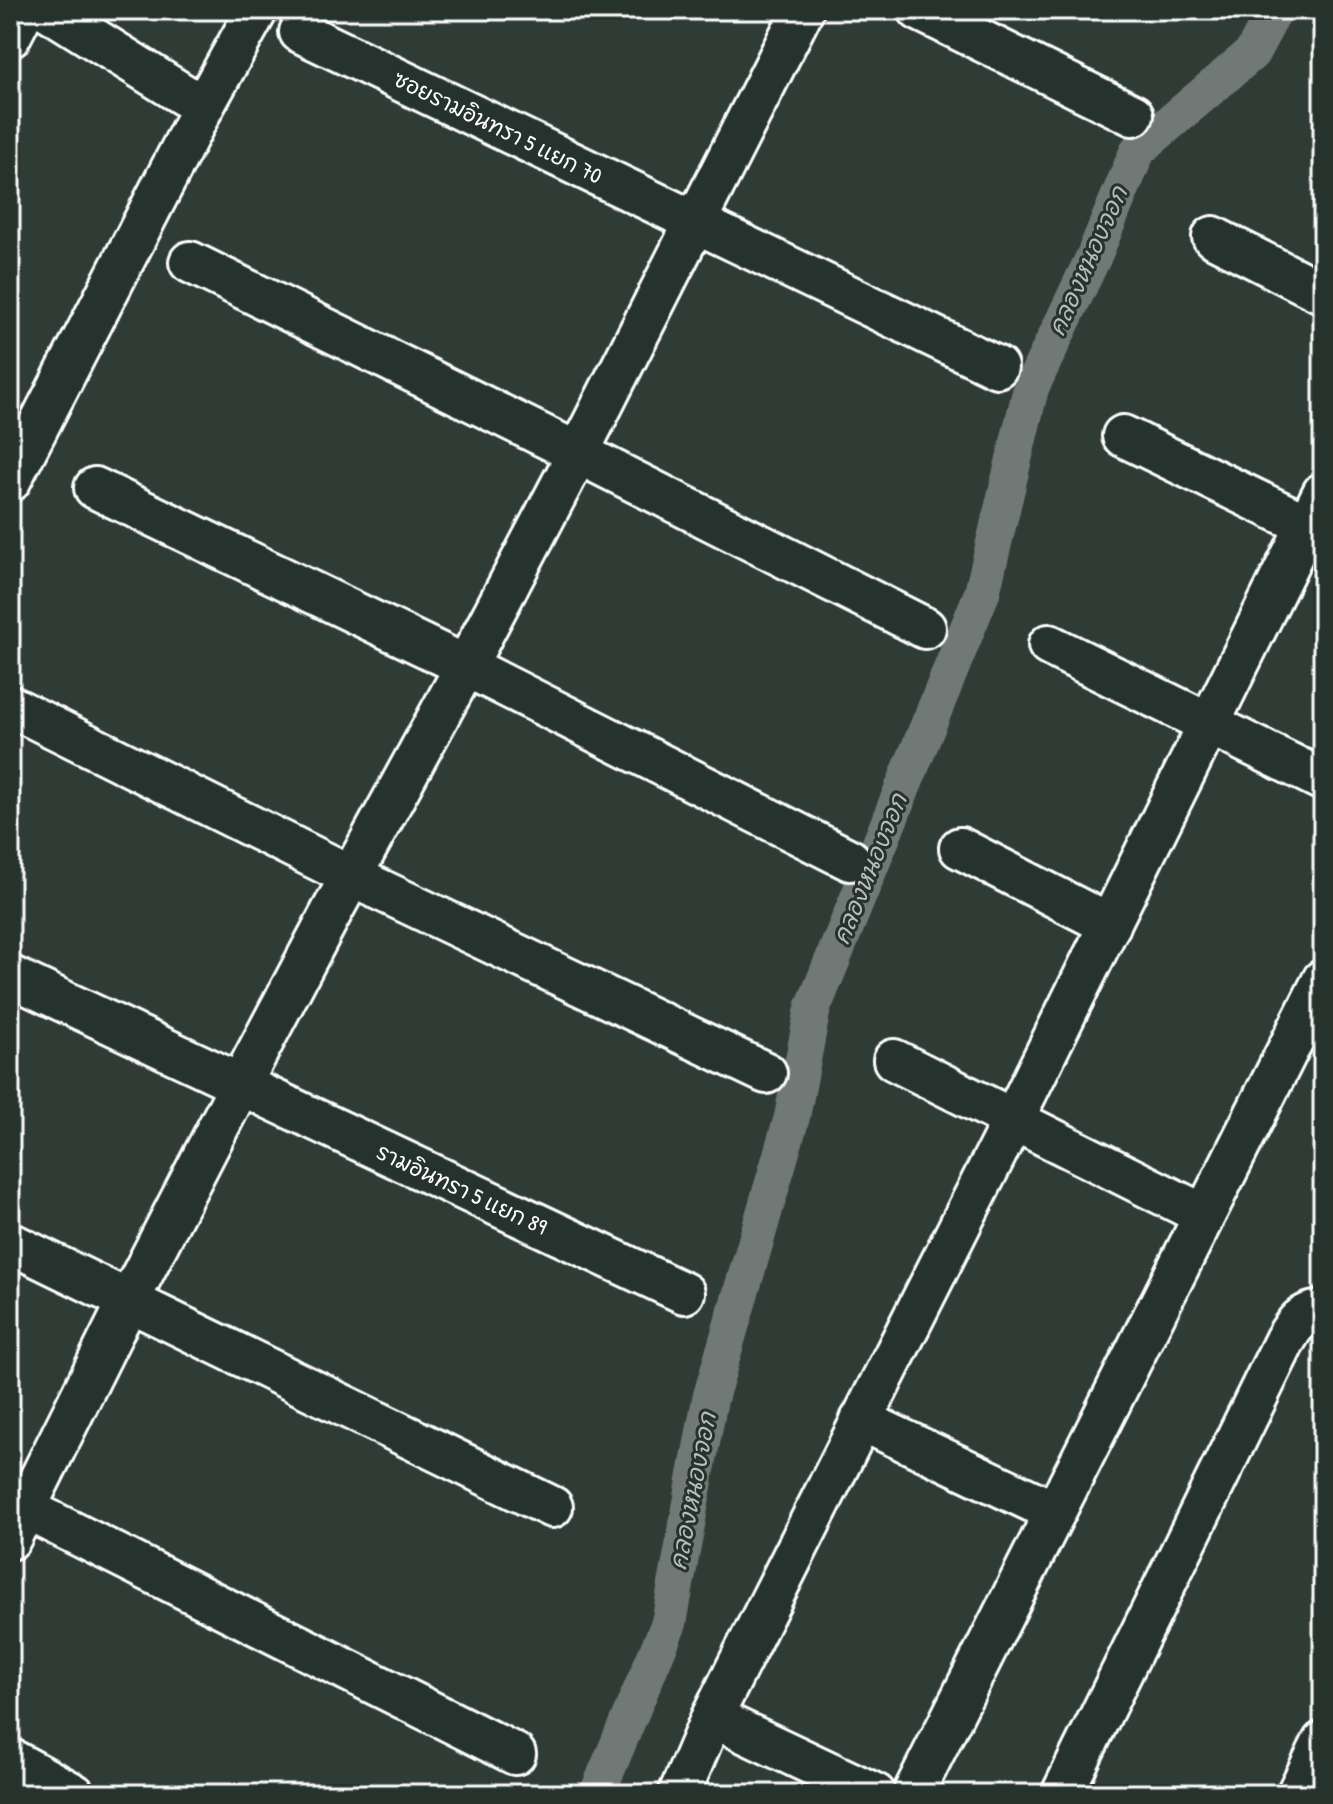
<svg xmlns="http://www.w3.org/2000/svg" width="1333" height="1804" font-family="'Patrick Hand','Playpen Sans Thai',sans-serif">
  <rect width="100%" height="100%" fill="#2f3b35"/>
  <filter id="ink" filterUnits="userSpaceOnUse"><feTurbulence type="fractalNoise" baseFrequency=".0125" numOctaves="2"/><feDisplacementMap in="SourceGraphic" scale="16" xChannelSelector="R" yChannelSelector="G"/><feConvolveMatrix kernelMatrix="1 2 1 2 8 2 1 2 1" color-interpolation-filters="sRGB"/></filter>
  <g filter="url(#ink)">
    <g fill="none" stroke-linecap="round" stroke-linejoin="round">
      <!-- canal -->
      <polyline stroke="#707975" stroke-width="36" points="597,1794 669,1623 710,1399 792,1117 813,1008 982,593 1031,388 1093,258 1138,150 1252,53 1275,10"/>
      <defs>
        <g id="street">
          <polyline points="48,10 203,107"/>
          <polyline points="919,10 1133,115"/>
          <polyline points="300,32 997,367"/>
          <polyline points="10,37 24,10"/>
          <polyline points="1213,237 1323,293"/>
          <polyline points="190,262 578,453 925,628"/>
          <polyline points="1123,436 1307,525"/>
          <polyline points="10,481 203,107 257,10"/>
          <polyline points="95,488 466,666 850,860"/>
          <polyline points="1049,645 1323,780"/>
          <polyline points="10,706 351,876 766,1073"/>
          <polyline points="960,848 1110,925"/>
          <polyline points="10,976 684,1293"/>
          <polyline points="894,1060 1204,1215"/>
          <polyline points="10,1243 552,1507"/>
          <polyline points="861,1420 1055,1512"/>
          <polyline points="10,1501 515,1754"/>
          <polyline points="10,1539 129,1300 240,1085 331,913 466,666 578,453 803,10"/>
          <polyline points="712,1717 875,1794"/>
          <polyline points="10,1759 74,1794"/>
          <polyline points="679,1794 712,1717 1014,1118 1323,493"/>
          <polyline points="913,1794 1323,980"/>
          <path d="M1062,1794L1285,1340C1295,1323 1302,1312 1323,1311"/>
          <polyline points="1297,1794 1323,1742"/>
        </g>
      </defs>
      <!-- street casing -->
      <use href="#street" stroke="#fff" stroke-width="46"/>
      <!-- street -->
      <use href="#street" stroke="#26332d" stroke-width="40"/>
    </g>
  </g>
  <g text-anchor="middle" stroke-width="6" stroke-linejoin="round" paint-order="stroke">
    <!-- street labels -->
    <g font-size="22" fill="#fff" stroke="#26332d">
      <text transform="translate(498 127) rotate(26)" y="8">ซอยรามอินทรา 5 แยก 70</text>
      <text transform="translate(462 1189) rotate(25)" y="8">รามอินทรา 5 แยก 89</text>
    </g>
    <!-- water labels -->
    <g font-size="24" font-style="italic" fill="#b8bcba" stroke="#26332d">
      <text transform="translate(1088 261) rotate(-66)" y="8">คลองหนองจอก</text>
      <text transform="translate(870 869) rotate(-68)" y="8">คลองหนองจอก</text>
      <text transform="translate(693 1491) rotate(-79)" y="8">คลองหนองจอก</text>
    </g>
  </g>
  <!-- margin -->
  <rect width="1333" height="1804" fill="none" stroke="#26332d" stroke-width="40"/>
  <rect x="20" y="20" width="1293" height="1764" fill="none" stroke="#fff" stroke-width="3" filter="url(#ink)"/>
</svg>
